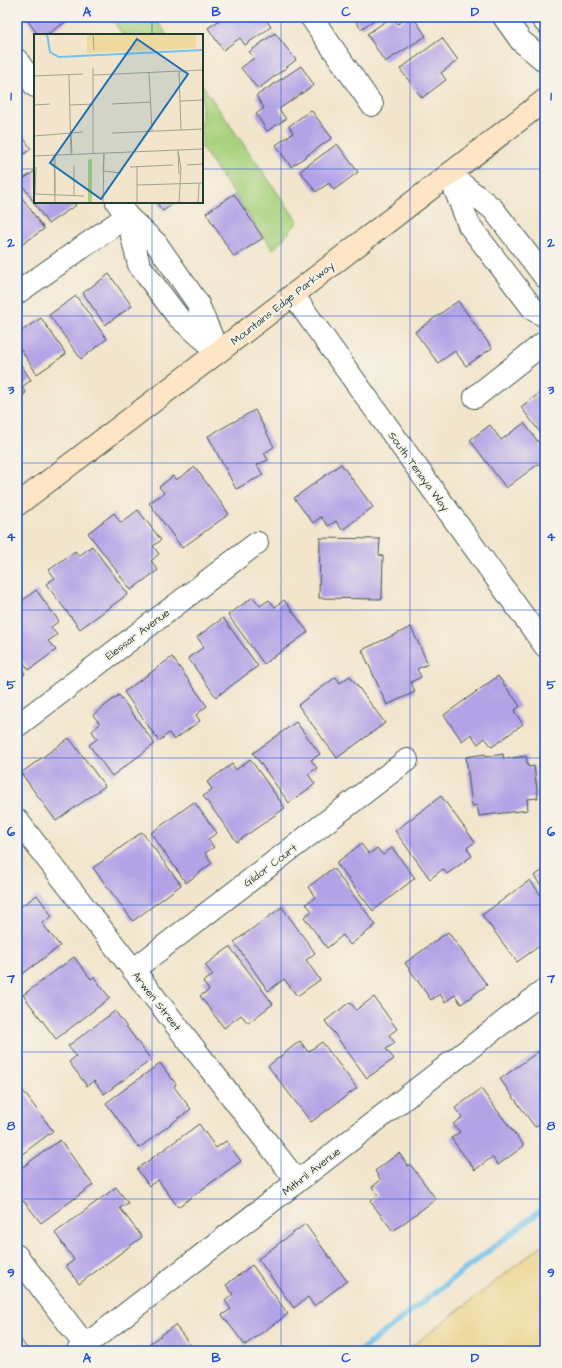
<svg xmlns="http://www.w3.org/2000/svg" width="562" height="1368" font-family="'Architects Daughter',sans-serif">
  <rect width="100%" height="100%" fill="#f7f3e8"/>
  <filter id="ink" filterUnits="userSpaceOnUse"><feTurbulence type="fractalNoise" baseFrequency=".025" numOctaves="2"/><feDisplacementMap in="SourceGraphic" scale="8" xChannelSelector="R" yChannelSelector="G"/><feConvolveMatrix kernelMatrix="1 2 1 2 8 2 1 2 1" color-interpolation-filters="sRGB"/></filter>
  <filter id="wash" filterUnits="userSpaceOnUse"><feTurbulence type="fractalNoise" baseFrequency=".012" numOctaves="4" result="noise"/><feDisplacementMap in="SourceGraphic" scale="16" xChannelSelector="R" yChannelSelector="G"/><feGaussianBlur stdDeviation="0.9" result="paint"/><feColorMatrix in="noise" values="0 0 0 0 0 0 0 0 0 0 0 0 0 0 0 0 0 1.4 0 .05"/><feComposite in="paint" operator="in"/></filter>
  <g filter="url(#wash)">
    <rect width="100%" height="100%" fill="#f2e5cc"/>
    <!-- green -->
    <g fill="#a7d17d" stroke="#638758">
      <polygon points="110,17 155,17 167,35 123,35"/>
      <polygon points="202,85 298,222 273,250 202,148"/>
    </g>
    <!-- sand -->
    <polygon fill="#eeda9e" stroke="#868c69" points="545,1243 545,1351 406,1351"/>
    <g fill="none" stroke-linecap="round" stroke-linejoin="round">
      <!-- stream -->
      <polyline stroke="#71c2ec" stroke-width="6" points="360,1351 545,1207"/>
    </g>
    <g id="blocks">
      <!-- building -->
      <g fill="#b2a2e6">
        <polygon points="25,17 73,17 46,35 38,35"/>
        <polygon points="224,17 264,17 271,27 245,45 240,38 223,50 208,28"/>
        <polygon points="353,17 378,17 361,29"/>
        <polygon points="392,17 398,24 408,17 413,17 426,36 385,62 367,34"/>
        <polygon points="275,33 296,60 258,89 241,68 254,58 249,52"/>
        <polygon points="442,38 458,60 441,73 446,80 422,98 400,69"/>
        <polygon points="301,66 314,85 279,109 286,119 267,131 256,114 264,108 256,96"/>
        <polygon points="311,110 332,138 291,167 276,145 293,133 289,126"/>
        <polygon points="17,128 31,149 17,159"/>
        <polygon points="337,144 358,172 334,190 329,183 316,192 300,171"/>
        <polygon points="35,171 35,202 74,202 76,205 48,224 20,181"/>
        <polygon points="19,193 44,229 17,248 17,195"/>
        <polygon points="234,194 263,238 234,257 206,213"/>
        <polygon points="156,202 176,202 163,211"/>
        <polygon points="109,274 132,306 105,325 83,293"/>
        <polygon points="76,296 107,339 81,359 49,315"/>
        <polygon points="458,301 492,348 466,366 455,351 438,363 415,332"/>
        <polygon points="41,318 66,354 37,374 17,344 17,334"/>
        <polygon points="17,359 31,380 22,387 26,393 17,399"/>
        <polygon points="545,389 545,439 521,407"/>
        <polygon points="255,410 274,447 264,453 268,460 257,465 263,475 236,489 208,436"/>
        <polygon points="524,423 545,451 545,459 506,488 470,440 490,425 501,440"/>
        <polygon points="341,464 373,507 342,530 336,521 328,526 321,517 313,523 294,498"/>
        <polygon points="195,467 229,514 182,548 149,503 164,493 159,487 173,476 176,480"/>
        <polygon points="138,510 161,540 153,546 159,554 151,561 158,570 131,590 88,533 114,513 121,523"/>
        <polygon points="320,538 380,539 379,555 383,556 382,599 319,598"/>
        <polygon points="92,546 128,594 80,629 46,584 55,578 49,570 75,551 79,556"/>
        <polygon points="36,590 59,621 51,627 57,635 48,641 56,650 29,670 17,654 17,605"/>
        <polygon points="253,597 260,606 269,600 275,607 284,600 308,632 264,664 228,615"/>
        <polygon points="223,618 258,666 216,697 188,658 204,647 197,637"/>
        <polygon points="411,627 428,664 417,669 421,677 411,682 415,692 387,705 362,650"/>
        <polygon points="172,657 207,706 196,715 200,721 174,740 169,733 159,741 124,692"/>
        <polygon points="17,663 25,674 17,680"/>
        <polygon points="350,676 385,723 337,758 298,705 336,677 340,683"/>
        <polygon points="498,676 520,706 514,711 523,724 492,747 485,738 478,744 471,734 462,741 444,715"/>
        <polygon points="119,695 155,744 112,776 89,745 97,739 92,731 100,724 93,715"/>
        <polygon points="296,722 320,754 311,760 317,768 308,774 315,784 289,803 253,753"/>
        <polygon points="69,738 105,786 56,821 21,773"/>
        <polygon points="485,754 486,757 503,754 504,759 526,756 528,767 534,766 538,798 527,799 528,810 479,816 477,805 472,806 466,757"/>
        <polygon points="250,759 285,808 237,842 203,796 212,789 207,782 232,764 236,770"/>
        <polygon points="441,796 475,842 467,848 472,856 447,874 443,869 430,879 395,831"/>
        <polygon points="194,802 217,833 208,839 214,847 205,853 212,863 186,883 151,833"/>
        <polygon points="142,832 181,885 133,921 93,868"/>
        <polygon points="361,844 369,854 377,848 383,855 392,848 415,878 373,911 336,863"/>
        <polygon points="333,868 376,925 350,945 343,935 327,948 304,917 312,911 306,904 315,897 308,887"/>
        <polygon points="545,869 545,891 534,876"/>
        <polygon points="530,880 545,901 545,942 517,962 482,915"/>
        <polygon points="37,895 52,916 42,923 60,946 17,978 17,910"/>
        <polygon points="282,907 315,953 306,960 320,980 297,996 284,979 268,991 234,942"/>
        <polygon points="448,932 487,985 461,1004 455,995 445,1002 440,994 431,1000 405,963"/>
        <polygon points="230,947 273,1004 248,1023 241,1015 224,1028 200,996 209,990 203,982 213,975 205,965"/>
        <polygon points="74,957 91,979 94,977 110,998 56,1039 23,995"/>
        <polygon points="374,997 397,1029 389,1035 395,1043 386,1049 394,1059 367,1078 325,1021 350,1002 356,1010"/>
        <polygon points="115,1011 151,1060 104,1094 94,1081 87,1086 69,1062 76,1056 68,1046"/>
        <polygon points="300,1041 308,1052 322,1042 357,1088 311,1122 268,1066"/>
        <polygon points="545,1047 545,1120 535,1127 500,1079"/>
        <polygon points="160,1063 176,1084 174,1087 191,1109 139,1148 106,1103"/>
        <polygon points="20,1087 53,1131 17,1158 17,1090"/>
        <polygon points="481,1089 524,1146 498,1165 492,1157 475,1170 451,1138 460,1132 453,1124 462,1118 455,1108"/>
        <polygon points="199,1124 216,1148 226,1141 241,1161 178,1207 158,1180 149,1186 137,1169"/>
        <polygon points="60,1140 93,1185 41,1223 24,1201 22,1202 17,1195 17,1171"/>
        <polygon points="399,1153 408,1166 410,1164 436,1199 393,1231 370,1201 378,1195 372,1187 381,1180 375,1171"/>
        <polygon points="116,1187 128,1203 120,1208 142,1237 79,1284 66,1266 74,1260 55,1233"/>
        <polygon points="305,1224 347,1281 314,1306 308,1297 294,1308 258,1259"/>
        <polygon points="252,1265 288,1314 245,1345 222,1315 231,1309 225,1301 233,1294 226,1285"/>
        <polygon points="175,1325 195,1351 154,1351 149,1344"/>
        <polygon points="17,1335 29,1351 17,1351"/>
      </g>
    </g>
  </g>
  <g filter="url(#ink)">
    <use href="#blocks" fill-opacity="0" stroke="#3f564b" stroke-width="1"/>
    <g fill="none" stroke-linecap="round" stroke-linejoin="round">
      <defs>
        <g id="street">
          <polyline points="311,17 372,105"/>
          <polyline points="504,17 521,41 545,61"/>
          <polyline points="541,17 545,22"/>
          <polyline points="17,60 35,86"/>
          <polyline points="449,174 469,225 534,310 545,316"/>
          <polyline points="450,175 493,209 545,277"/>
          <polyline points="117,202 127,216 156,243 197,302 218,352"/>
          <polyline points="127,216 139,265 178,317 214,348"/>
          <polyline points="17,293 127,216"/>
          <polyline points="293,295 545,646"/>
          <polyline points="475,397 545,342"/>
          <polyline points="17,726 257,543"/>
          <polyline points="17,820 297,1181"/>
          <polyline points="133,970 407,760"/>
          <polyline points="17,1256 85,1345"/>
          <polyline points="78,1351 545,990"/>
        </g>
        <polyline id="secondary" points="17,505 293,295 545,100"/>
      </defs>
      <!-- street casing -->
      <use href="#street" stroke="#3f564b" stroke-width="24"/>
      <!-- secondary casing -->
      <use href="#secondary" stroke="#3f564b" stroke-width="24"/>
      <!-- street -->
      <use href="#street" stroke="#fff" stroke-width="22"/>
      <!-- secondary -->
      <use href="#secondary" stroke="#fde5c5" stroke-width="22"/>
    </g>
  </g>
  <!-- grid -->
  <path fill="none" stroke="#1d4ed8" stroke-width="1" stroke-opacity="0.55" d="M152,17V35M281,17V1351M410,17V1351M17,169H35M202,169H545M152,202V1351M17,316H545M17,463H545M17,610H545M17,758H545M17,905H545M17,1052H545M17,1199H545"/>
  <g text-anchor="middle" stroke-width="4" stroke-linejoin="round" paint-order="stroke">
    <!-- street labels -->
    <g font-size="11" fill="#1f3d34" stroke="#f7f3e8">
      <text transform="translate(282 303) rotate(-38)" y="4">Mountains Edge Parkway</text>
      <text transform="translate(419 471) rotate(54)" y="4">South Tenaya Way</text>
      <text transform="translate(137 634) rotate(-37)" y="4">Elessar Avenue</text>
      <text transform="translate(270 865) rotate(-37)" y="4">Gildor Court</text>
      <text transform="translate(157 1001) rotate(52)" y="4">Arwen Street</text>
      <text transform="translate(311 1171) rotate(-38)" y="4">Mithril Avenue</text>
    </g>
  </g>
  <!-- overview -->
  <g transform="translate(34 34)">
    <rect width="169" height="169" fill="#f2e5cc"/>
    <path d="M58,125V169H54V126Z" fill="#a7d17d"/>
    <path d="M53,0H162V14L53,19Z" fill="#eeda9e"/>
    <path fill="none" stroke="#71c2ec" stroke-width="2" d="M13,0L16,18L25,23L169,16"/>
    <path fill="none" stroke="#9ea28f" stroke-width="1" d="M59,0L60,16M145,37L147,96M115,38L118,97M35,41L37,120M60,41L169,36M0,42L49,40M146,67L169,66M78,70L117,68M0,71L16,70M36,71L59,70M37,99L38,119M78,99L169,95M0,102L49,98M144,116L147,135L145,169M144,118L145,140M59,119V34M20,121L21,169M0,122L169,115M40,131V161M153,131L169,130M96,133L139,131M69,137L87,139M69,137L70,121M103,151L169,149M0,160L50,162M1,160L2,133M21,160V122M69,169L70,119M103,169V132M164,169L165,150"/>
    <path fill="#1f6fb2" fill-opacity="0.15" stroke="#1f6fb2" stroke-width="2" d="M103,5L154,40L67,165L16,129Z"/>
    <rect width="169" height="169" fill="none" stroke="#1f3d34" stroke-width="2"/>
  </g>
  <!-- margin -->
  <rect width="562" height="1368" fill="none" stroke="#f7f3e8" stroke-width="44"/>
  <rect x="22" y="22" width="518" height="1324" fill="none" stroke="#1d4ed8" stroke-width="1.5"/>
  <g font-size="13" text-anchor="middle" font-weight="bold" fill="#1d4ed8">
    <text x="87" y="16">A</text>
    <text x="216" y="16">B</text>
    <text x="346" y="16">C</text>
    <text x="475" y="16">D</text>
    <text x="11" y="100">1</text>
    <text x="551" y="100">1</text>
    <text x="11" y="247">2</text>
    <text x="551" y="247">2</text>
    <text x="11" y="394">3</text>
    <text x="551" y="394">3</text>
    <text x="11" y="541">4</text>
    <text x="551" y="541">4</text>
    <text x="11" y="689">5</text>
    <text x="551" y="689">5</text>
    <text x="11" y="836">6</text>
    <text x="551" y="836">6</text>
    <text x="11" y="983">7</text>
    <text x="551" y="983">7</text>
    <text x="11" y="1130">8</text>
    <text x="551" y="1130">8</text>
    <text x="11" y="1277">9</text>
    <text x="551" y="1277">9</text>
    <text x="87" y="1362">A</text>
    <text x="216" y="1362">B</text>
    <text x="346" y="1362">C</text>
    <text x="475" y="1362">D</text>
  </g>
</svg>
